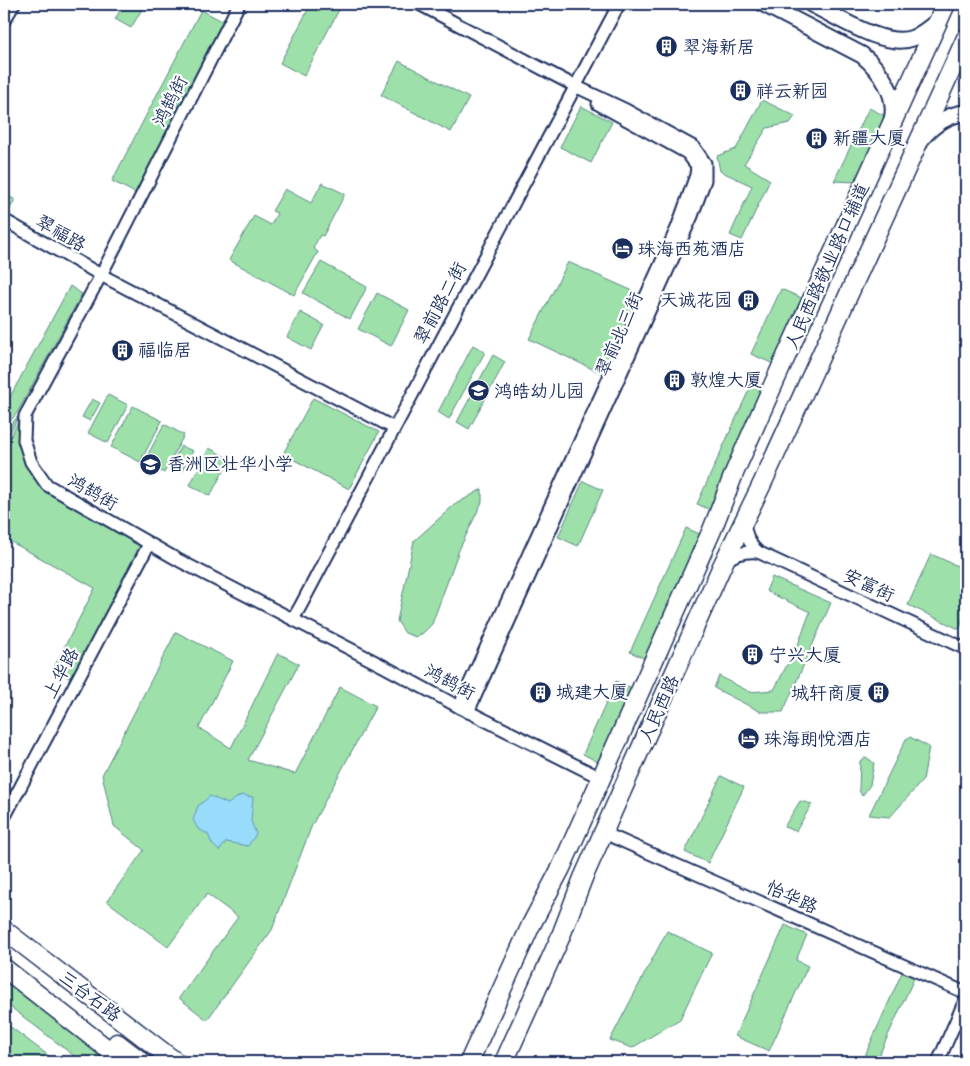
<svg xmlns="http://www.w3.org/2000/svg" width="970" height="1066" font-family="'Architects Daughter','LXGW WenKai TC',sans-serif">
  <rect width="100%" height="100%" fill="#fff"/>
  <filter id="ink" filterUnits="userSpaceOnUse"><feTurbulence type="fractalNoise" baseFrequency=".02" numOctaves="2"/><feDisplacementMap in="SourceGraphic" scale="10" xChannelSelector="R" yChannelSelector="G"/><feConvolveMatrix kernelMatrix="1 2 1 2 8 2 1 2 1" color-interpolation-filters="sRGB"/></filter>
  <g filter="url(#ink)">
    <!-- green -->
    <g fill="#9de0aa" stroke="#5c8884">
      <polygon points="124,4 145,4 131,28 115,19"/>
      <polygon points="311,4 342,4 304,76 280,63"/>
      <polygon points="201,10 226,23 137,194 112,181"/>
      <polygon points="399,61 469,98 451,132 381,95"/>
      <polygon points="762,100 795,116 790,123 767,128 744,164 770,180 742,240 730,235 752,186 720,171 717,156 736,149"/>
      <polygon points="581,106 612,122 591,163 560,147"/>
      <polygon points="869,108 887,117 856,182 834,181"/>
      <polygon points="322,183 345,194 323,236 320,235 313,248 318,252 294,295 229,260 254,216 271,225 277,213 272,211 285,189 311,203"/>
      <polygon points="4,193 15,200 8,212 4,210"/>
      <polygon points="321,262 367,287 350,319 303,293"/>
      <polygon points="568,262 642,295 605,375 529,339"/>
      <polygon points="70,286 82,294 17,413 4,428 4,408"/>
      <polygon points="781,289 806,300 776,365 751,354"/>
      <polygon points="377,293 409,310 391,346 358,329"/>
      <polygon points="300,312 324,325 311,350 287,337"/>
      <polygon points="473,345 485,352 449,419 438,412"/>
      <polygon points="493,355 505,362 469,429 457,422"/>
      <polygon points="753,381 769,388 713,511 697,504"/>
      <polygon points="108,395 128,405 108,443 88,433"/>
      <polygon points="313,398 379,432 349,489 283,454"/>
      <polygon points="92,399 100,403 90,421 82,417"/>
      <polygon points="133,406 162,421 140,462 111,447"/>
      <polygon points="20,414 4,444 4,432"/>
      <polygon points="21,416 28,466 43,490 143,546 73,680 53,669 95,588 4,538 4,449"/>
      <polygon points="164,424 184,435 164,473 144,462"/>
      <polygon points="181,446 193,451 182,471 171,465"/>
      <polygon points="209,448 230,459 210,496 190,485"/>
      <polygon points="583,481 603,490 578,546 558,537"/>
      <polygon points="482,489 482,502 459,550 432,624 423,633 416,637 405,633 397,621 414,541 454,505"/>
      <polygon points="686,528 702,535 646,659 630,652"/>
      <polygon points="931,554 962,568 966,560 966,614 959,629 908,605"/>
      <polygon points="772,577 831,603 783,712 761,712 714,688 719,676 750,692 774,690 799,642 810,612 766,591"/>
      <polygon points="176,632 233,661 199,728 231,748 278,653 299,664 248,760 295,774 340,687 376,706 312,825 272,930 207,1020 179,998 238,917 207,894 168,947 107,901 144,850 114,826 102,775"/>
      <polygon points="616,681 632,688 598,762 583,754"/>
      <polygon points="910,737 929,747 923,780 890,817 869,815 906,739"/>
      <polygon points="866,757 874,763 870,785 862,796 859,790 860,761"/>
      <polygon points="721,776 744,787 708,863 685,852"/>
      <polygon points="800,801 812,804 796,831 784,827"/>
      <polygon points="785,925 807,935 796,960 808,966 769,1051 735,1036"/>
      <polygon points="667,931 712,953 680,1019 632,1048 610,1040"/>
      <polygon points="4,968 124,1062 82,1062 4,1002"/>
      <polygon points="904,968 916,974 876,1062 862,1062"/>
      <polygon points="4,1022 57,1062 4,1062"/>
    </g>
    <!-- water -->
    <polygon fill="#98dbfa" stroke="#6696bc" points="241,795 253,797 251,821 256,834 248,846 226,842 219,851 212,844 208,834 198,829 193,820 198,806 210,796 228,804"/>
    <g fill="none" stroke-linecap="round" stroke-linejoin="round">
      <defs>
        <g id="minor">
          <polyline points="239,4 101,275 25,416 24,440 31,462 47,485 180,561 385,667 459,707 601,778"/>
          <polyline points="419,4 575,86 626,110 694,147 705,163 705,180 692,216 468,712"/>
          <polyline points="4,21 14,4"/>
          <polyline points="4,220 101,275 394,428"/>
          <polyline points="758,552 966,649"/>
          <path d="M726,561C735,553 746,551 758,552C749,544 745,534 744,522"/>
          <polyline points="293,619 300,607 619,4"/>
          <polyline points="459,707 677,228 696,175 697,166 687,153 598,104"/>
          <polyline points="4,818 149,544"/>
          <polyline points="604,833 966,993"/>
          <polyline points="938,1062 966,998"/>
        </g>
        <g id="secondary">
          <path d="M764,4L862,55C881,71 898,95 892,120"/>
          <path d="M811,4C836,16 885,49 913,38C923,34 931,27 939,20"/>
          <path d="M922,138C934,124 948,114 966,113"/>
        </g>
        <g id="primary">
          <polyline points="4,930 176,1062"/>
          <polyline points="4,968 124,1062"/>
          <polyline points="117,1043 142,1062"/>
          <polyline points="469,1062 531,925 561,868 712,530 735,471 774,383 946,4"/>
          <polyline points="504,1062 560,938 583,878 722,566 762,484 966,38"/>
        </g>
      </defs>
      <!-- minor casing -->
      <use href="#minor" stroke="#1b2f5e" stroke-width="15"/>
      <!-- secondary casing -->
      <use href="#secondary" stroke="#1b2f5e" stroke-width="19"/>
      <!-- primary casing -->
      <use href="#primary" stroke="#1b2f5e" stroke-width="21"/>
      <!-- minor -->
      <use href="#minor" stroke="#fff" stroke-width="11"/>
      <!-- secondary -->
      <use href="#secondary" stroke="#fff" stroke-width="15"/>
      <!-- primary -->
      <use href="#primary" stroke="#fff" stroke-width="18"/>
    </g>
  </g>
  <!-- icons -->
  <defs>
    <symbol id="building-disc" viewBox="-11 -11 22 22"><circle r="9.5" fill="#1b2f5e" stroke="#fff"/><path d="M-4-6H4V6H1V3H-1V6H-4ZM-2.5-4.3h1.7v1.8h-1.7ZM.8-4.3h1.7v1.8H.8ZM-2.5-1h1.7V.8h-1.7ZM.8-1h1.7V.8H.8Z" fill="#fff"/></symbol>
    <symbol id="hotel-disc" viewBox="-11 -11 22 22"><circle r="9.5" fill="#1b2f5e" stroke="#fff"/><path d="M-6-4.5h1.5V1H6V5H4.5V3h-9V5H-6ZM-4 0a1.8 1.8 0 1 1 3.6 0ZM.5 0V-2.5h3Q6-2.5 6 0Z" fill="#fff"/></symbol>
    <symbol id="school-disc" viewBox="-11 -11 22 22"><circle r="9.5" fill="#1b2f5e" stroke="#fff"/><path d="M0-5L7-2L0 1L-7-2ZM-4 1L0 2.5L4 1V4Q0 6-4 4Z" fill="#fff"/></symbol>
  </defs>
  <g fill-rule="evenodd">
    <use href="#building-disc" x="654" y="34" width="25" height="25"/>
    <use href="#building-disc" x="728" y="78" width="25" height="25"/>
    <use href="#building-disc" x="804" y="126" width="25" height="25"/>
    <use href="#hotel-disc" x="610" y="236" width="25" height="25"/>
    <use href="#building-disc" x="736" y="288" width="25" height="25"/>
    <use href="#building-disc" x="110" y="338" width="25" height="25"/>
    <use href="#building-disc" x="662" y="368" width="25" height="25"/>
    <use href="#school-disc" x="466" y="378" width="25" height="25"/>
    <use href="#school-disc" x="138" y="452" width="25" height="25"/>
    <use href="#building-disc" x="740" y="642" width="25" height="25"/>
    <use href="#building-disc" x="528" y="680" width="25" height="25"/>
    <use href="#building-disc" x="866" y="680" width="25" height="25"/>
    <use href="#hotel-disc" x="736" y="726" width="25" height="25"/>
  </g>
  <g text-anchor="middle" stroke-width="4.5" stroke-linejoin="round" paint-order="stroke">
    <!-- poi labels -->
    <g font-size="18" fill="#1b2f5e" stroke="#fff" text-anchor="start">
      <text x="683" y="53">翠海新居</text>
      <text x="756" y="97">祥云新园</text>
      <text x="833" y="144">新疆大厦</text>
      <text x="638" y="255">珠海西苑酒店</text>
      <text x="732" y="306" text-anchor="end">天诚花园</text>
      <text x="138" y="356">福临居</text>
      <text x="690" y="386">敦煌大厦</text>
      <text x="494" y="397">鸿皓幼儿园</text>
      <text x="167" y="470">香洲区壮华小学</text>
      <text x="769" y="661">宁兴大厦</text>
      <text x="556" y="698">城建大厦</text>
      <text x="863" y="699" text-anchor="end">城轩商厦</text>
      <text x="764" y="745">珠海朗悦酒店</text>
    </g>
    <!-- street labels -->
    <g font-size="18" fill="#1b2f5e" stroke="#fff">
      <text transform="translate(170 101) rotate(-63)" y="6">鸿鹄街</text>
      <text transform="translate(61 233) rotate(30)" y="6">翠福路</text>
      <text transform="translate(827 266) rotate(-66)" y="6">人民西路敬业路口辅道</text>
      <text transform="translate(440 303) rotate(-62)" y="6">翠前路二街</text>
      <text transform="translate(619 334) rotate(-66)" y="6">翠前北三街</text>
      <text transform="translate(93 492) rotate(30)" y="6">鸿鹄街</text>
      <text transform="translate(869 585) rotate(25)" y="6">安富街</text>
      <text transform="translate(61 673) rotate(-62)" y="6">上华路</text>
      <text transform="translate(450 682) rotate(28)" y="6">鸿鹄街</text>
      <text transform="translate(659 709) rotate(-66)" y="6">人民西路</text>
      <text transform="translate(792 897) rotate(24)" y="6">怡华路</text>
      <text transform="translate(90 996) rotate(37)" y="6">三台石路</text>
    </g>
  </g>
  <!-- margin -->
  <rect width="970" height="1066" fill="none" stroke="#fff" stroke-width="20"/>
  <rect x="10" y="10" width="950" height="1046" fill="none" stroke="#1b2f5e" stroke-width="2" filter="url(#ink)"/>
</svg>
